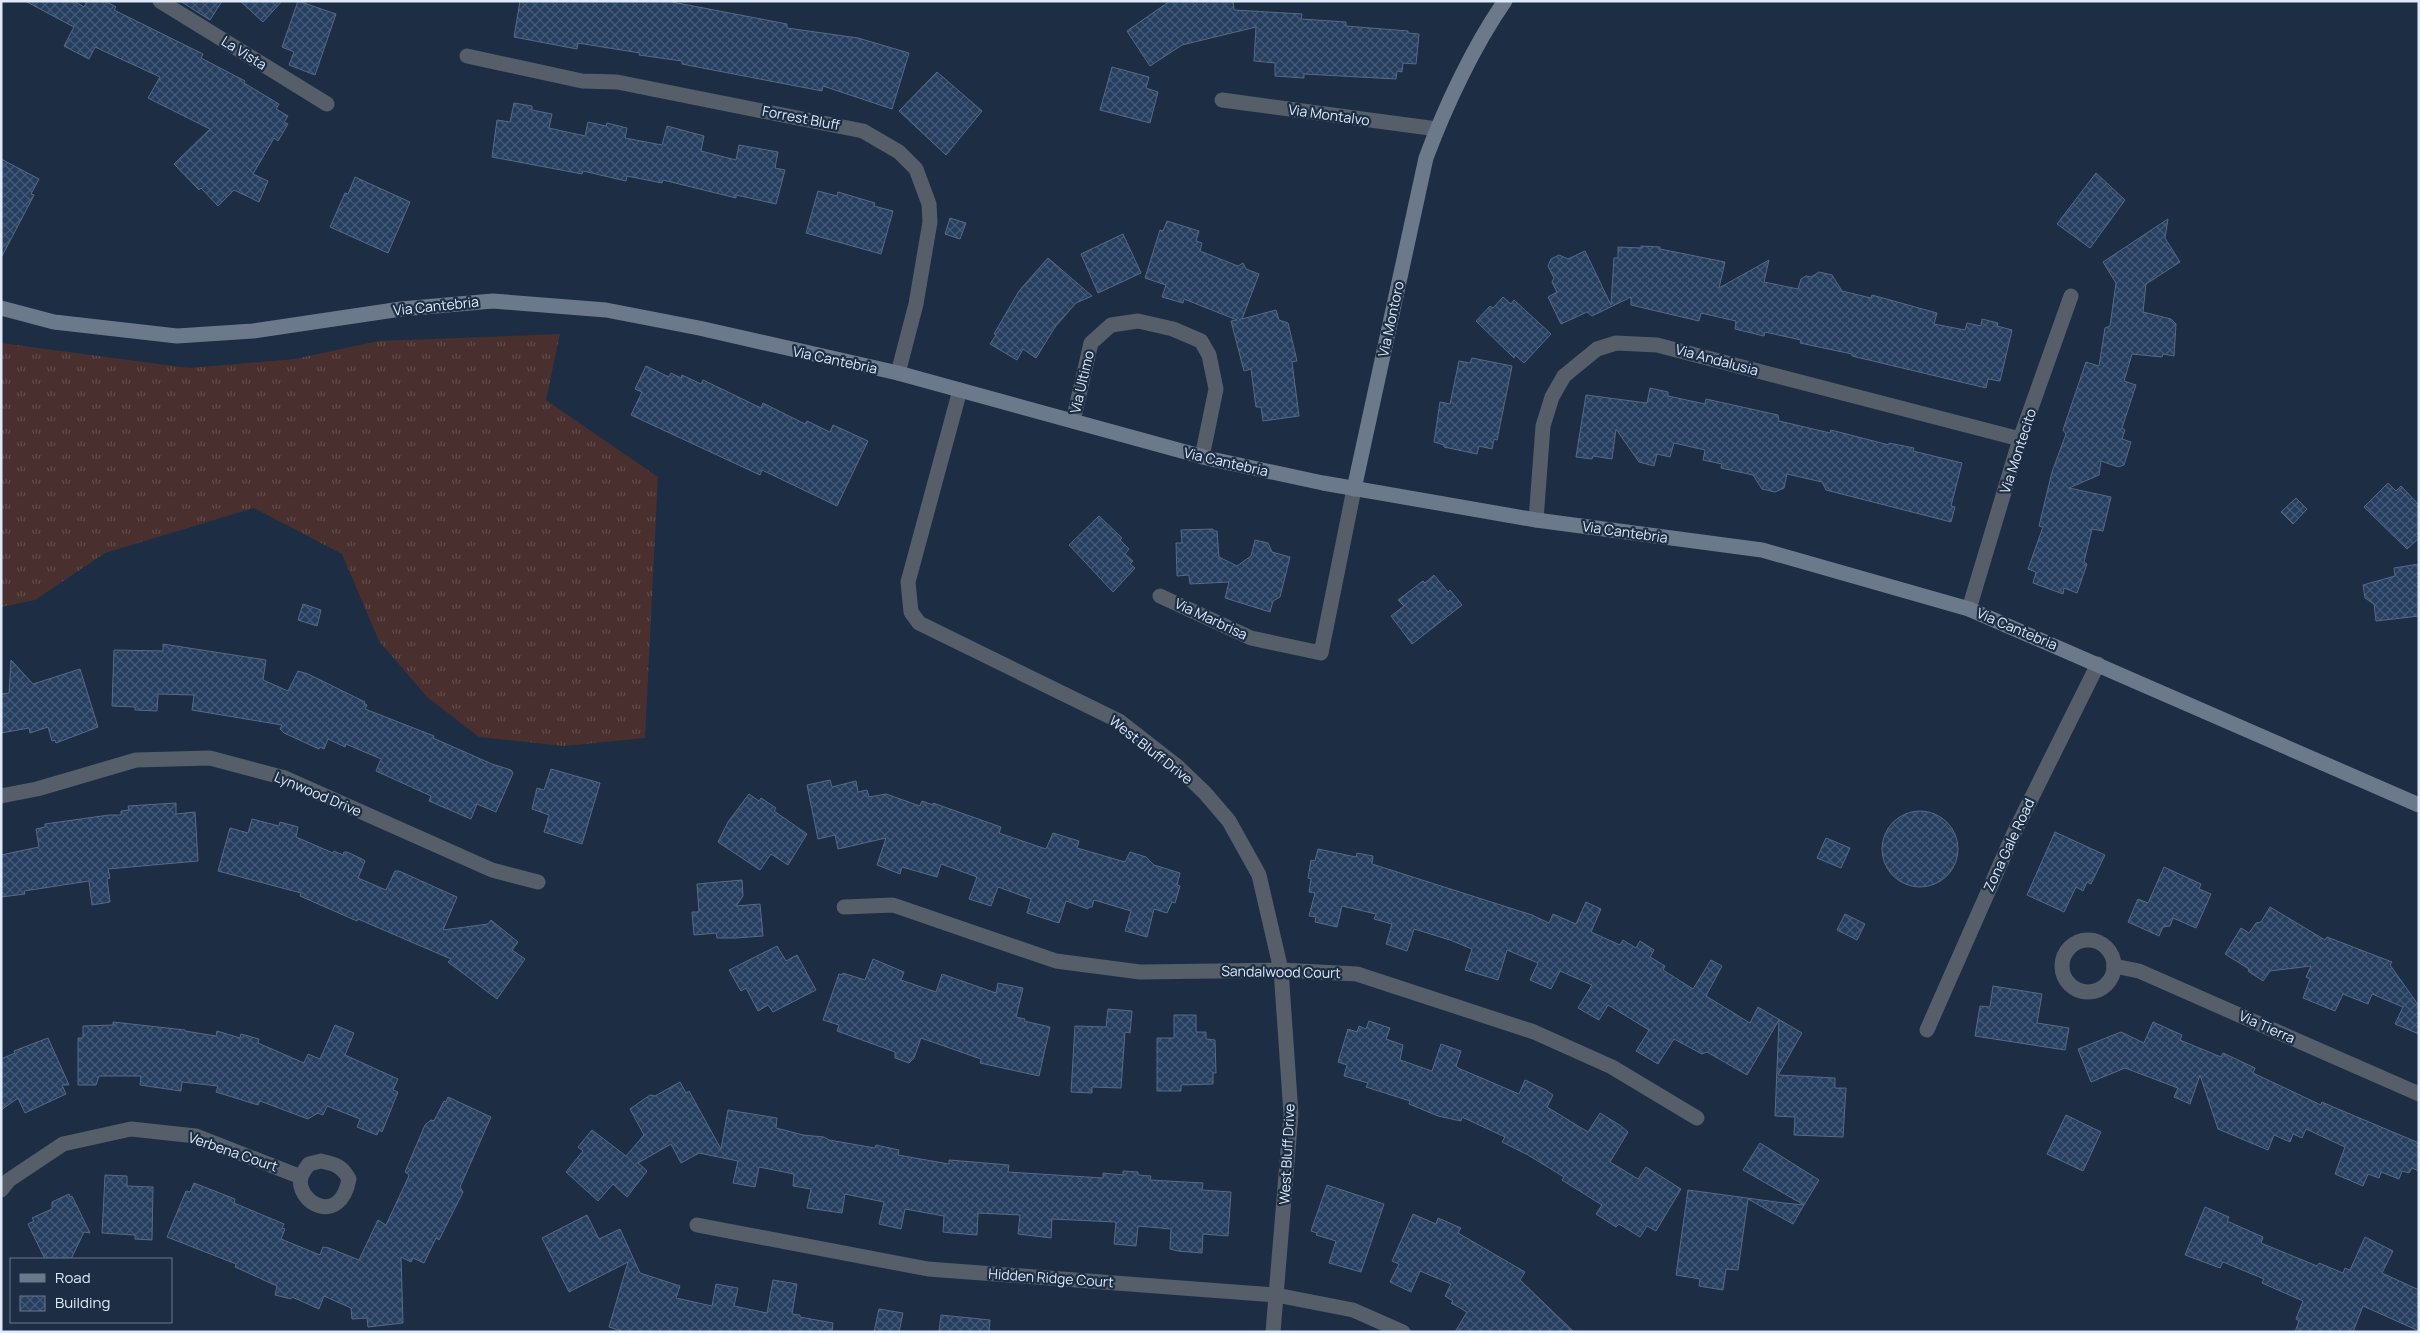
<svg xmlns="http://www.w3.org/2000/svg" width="2420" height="1333" font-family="Manrope,sans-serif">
  <defs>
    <pattern id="grass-tufts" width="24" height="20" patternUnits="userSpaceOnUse" patternTransform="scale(1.25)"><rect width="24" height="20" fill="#492f2e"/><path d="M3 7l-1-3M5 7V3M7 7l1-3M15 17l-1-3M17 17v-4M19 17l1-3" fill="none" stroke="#634d4d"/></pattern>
    <pattern id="building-cross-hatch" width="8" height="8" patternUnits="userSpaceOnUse" patternTransform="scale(1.25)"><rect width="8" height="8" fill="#263e5f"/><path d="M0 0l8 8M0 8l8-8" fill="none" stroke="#455a77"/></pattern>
  </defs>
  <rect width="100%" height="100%" fill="#1c2d44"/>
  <!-- grass -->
  <polygon fill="url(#grass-tufts)" points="560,334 546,400 658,477 645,738 564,746 479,737 427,697 379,641 342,554 254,508 105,553 35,600 1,607 1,343 189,368 295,359 378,341"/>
  <!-- building -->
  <g fill="url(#building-cross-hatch)" stroke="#576a85">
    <polygon points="25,1 74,1 84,7 87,1 105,1 116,7 114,10 203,54 201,58 245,81 244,83 279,104 276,109 288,116 284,122 288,124 278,141 274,138 253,174 268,181 259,202 234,190 218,206 201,188 199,190 174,164 210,129 148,98 160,77 95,47 89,59 64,46 74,27"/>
    <polygon points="180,1 222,1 210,20"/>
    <polygon points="240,1 282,1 263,22"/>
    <polygon points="298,1 336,14 315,75 289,65 294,52 282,47"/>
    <polygon points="520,1 667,1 787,24 787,28 858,38 909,53 892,109 823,86 822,91 682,64 682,61 639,55 640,53 578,43 577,49 514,37"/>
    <polygon points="1170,1 1233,1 1234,10 1302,14 1301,19 1346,22 1346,26 1408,31 1408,33 1419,34 1416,64 1403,63 1402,72 1397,71 1396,79 1304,74 1304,78 1275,76 1275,63 1254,61 1256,27 1182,45 1150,66 1127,31"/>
    <polygon points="1112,67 1149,77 1146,88 1158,92 1150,123 1100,110"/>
    <polygon points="937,72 982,111 946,155 899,111"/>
    <polygon points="514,103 532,106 532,110 552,114 549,128 585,136 588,122 606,126 607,123 627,128 625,138 662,145 667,126 704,136 701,151 736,160 739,145 778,152 775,168 785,170 776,204 736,195 736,198 663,180 662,183 627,176 626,181 583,171 582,174 492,157 497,120 510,122"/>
    <polygon points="1,159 39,179 31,194 34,195 1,258"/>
    <polygon points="2096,173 2125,200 2090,248 2057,224"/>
    <polygon points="355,177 410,202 388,253 330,227 345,193 348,194"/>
    <polygon points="818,191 837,196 838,192 875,203 874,206 893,211 881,254 806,233"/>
    <polygon points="950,218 966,223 960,239 945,234"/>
    <polygon points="2168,219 2165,238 2180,262 2146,284 2143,312 2171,319 2176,324 2174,356 2163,354 2162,357 2132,354 2124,381 2136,385 2122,428 2125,430 2122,439 2131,442 2124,465 2118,467 2101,461 2099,475 2069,488 2111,497 2103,531 2092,529 2084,562 2087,564 2077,593 2064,588 2063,594 2033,583 2036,572 2028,569 2043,527 2039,526 2052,472 2066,434 2063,430 2086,362 2099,366 2105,328 2110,326 2116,283 2103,262"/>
    <polygon points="1167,221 1199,231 1196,241 1202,243 1200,251 1238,266 1243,263 1246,269 1259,274 1242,319 1276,310 1279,320 1288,323 1297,361 1292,362 1299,416 1263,421 1261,407 1256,407 1251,369 1244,371 1231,321 1237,320 1184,299 1183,303 1162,297 1166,285 1145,278 1160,230 1163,231"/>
    <polygon points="1123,234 1141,273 1098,293 1081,254"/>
    <polygon points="1641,246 1660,247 1660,249 1725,262 1719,288 1769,260 1764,282 1798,289 1801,279 1806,276 1811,277 1819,272 1832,275 1842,291 1871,298 1872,295 1937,313 1934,324 1965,330 1967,323 1981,326 1982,319 1998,323 1997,326 2012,330 2000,381 1988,379 1986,388 1852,356 1852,354 1800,343 1801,340 1765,332 1764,336 1735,329 1736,321 1701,313 1699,321 1631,305 1631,297 1592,316 1587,312 1561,324 1548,297 1557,292 1552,282 1554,278 1548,266 1551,259 1559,255 1568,259 1585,251 1611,305 1614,258 1618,258 1618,247 1641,248"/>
    <polygon points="1048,258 1092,296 1076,303 1055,327 1036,358 1023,349 1017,360 990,344 996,335 994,334 1019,291"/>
    <polygon points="1503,297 1511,304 1514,300 1551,334 1524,363 1515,355 1514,358 1476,321 1490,306 1493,308"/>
    <polygon points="1472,358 1512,366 1497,440 1494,439 1492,449 1479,446 1477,454 1444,447 1444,445 1434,442 1440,402 1450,404 1459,361 1470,363"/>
    <polygon points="646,366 669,377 671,373 681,378 682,375 701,384 703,380 761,408 763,403 805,424 807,421 830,432 833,425 868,441 837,506 762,470 760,475 631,415 642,392 635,389"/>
    <polygon points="1650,388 1668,392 1668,396 1705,404 1706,399 1778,415 1779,421 1830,433 1831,430 1889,445 1889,443 1914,448 1913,451 1962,463 1951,506 1955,507 1951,522 1826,490 1822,482 1787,474 1784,488 1775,492 1762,489 1753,475 1721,468 1722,464 1703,460 1705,450 1674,443 1670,457 1657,454 1654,466 1639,462 1616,429 1612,459 1593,456 1592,459 1576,457 1586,395 1647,403"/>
    <polygon points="2388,483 2396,491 2401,486 2419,505 2419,538 2407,549 2364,507"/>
    <polygon points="2296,498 2307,509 2293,524 2281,512"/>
    <polygon points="1099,516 1122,538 1120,540 1129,549 1125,554 1133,561 1130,564 1135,568 1113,592 1069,545"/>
    <polygon points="1213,529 1213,531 1217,531 1219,557 1237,566 1251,556 1255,540 1268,543 1272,552 1290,557 1280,597 1273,601 1270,612 1225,598 1229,582 1190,584 1189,575 1177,576 1176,543 1182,543 1181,530"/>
    <polygon points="2419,564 2419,616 2376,621 2374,604 2365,598 2363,585 2395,576 2394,568"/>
    <polygon points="1434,575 1448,592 1450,590 1462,605 1412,644 1391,616 1404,606 1398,600 1423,581 1425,583"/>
    <polygon points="303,604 321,610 317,626 298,620"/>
    <polygon points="163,644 266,660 263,680 288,691 298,671 308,674 365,702 364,703 367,705 365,709 434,736 433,738 492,764 511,770 513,773 496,812 477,804 471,819 429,801 431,796 376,771 381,759 346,744 345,747 328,739 324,749 320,747 319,749 284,733 280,729 282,725 192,710 194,695 158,694 157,711 135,710 135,707 112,706 114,650 163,651"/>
    <polygon points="11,660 33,684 80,669 98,727 56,743 55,740 52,741 48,727 30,733 29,728 1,733 1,694 9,693"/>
    <polygon points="551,769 600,783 582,844 544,832 549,815 532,809 537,788 544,790"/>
    <polygon points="830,780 832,787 856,781 858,792 867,790 869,797 886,794 920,806 922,801 933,805 933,803 1001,827 999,833 1046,849 1053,833 1079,841 1077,848 1125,862 1130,852 1146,857 1154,865 1180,873 1177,885 1180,886 1175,903 1172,902 1167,913 1154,909 1147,937 1125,931 1131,911 1094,900 1092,907 1089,907 1088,909 1066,901 1059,923 1027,913 1031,899 998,887 991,906 969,899 977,877 941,864 937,877 902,867 900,874 895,872 877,865 886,838 838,849 835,835 818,839 807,785"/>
    <polygon points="749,794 759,801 761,798 776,808 774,811 807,834 788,865 771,854 760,870 718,842 728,822"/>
    <polygon points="176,803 176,814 195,812 198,861 108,869 110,878 107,879 110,902 92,905 89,881 24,891 25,894 1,897 1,855 39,847 36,829 45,827 45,824 109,815 121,815 121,811 129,810 128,806"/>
    <circle cx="1920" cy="849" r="38"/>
    <polygon points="252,819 279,826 280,822 298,827 296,837 333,853 334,851 343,855 344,852 347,852 362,859 365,861 358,878 386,890 395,871 399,871 457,897 443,930 488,924 491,920 518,942 512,950 525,959 497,999 448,962 451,959 358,919 357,921 300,896 301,893 218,871 230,828 248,833"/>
    <polygon points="2055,832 2105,855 2091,884 2087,882 2083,891 2076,887 2064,912 2027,895"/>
    <polygon points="1826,838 1850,848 1841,868 1817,858"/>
    <polygon points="1318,849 1356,857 1357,853 1373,856 1372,864 1532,915 1549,923 1553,914 1576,924 1586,902 1601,909 1591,932 1620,945 1623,940 1636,948 1640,941 1654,950 1650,957 1665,966 1663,970 1693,989 1711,960 1722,966 1706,996 1750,1023 1758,1007 1802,1033 1778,1075 1835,1078 1835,1088 1846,1088 1843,1137 1794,1135 1795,1117 1775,1116 1779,1020 1747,1075 1707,1052 1702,1054 1674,1039 1658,1064 1636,1051 1649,1030 1608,1005 1599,1020 1578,1008 1592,985 1560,971 1551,989 1530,980 1538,963 1507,950 1498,980 1465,970 1472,949 1450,940 1414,929 1407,951 1386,944 1392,924 1374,919 1376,914 1342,906 1337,927 1315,922 1316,917 1309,916 1315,893 1309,892 1311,879 1308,878 1311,860 1315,861"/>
    <polygon points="2164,867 2201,884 2199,889 2211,894 2196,928 2173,918 2170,926 2163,927 2159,936 2128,922 2138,899 2148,903"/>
    <polygon points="742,880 743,896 736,906 760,904 763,936 736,938 717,938 716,933 694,935 692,912 699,912 697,884"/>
    <polygon points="2270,907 2325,940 2327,937 2392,962 2390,965 2419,1006 2419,1034 2395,1024 2403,1007 2372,994 2368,1004 2343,994 2335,1011 2303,998 2310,979 2306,977 2311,966 2270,971 2263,981 2248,971 2249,969 2225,954 2241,928 2249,933 2256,923 2261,922"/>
    <polygon points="1845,914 1865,924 1857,940 1837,930"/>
    <polygon points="777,946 786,961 797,955 816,990 773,1012 768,1005 758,1011 746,988 741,991 729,970"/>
    <polygon points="873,959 904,972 901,980 936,992 942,974 996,993 998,983 1023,988 1016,1017 1025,1019 1024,1021 1050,1027 1039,1076 980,1063 981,1059 921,1038 914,1058 909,1063 895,1058 895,1052 837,1031 839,1025 823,1020 839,974 842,975 843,973 865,980"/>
    <polygon points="1993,986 2042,994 2037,1023 2069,1028 2065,1050 1975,1036 1980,1006 1990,1007"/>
    <polygon points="1108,1009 1132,1011 1130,1033 1125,1032 1121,1088 1092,1087 1092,1093 1071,1092 1075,1026 1106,1027"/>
    <polygon points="1174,1015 1196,1015 1196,1032 1206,1032 1206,1039 1215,1040 1216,1073 1213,1073 1213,1084 1181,1085 1181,1091 1157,1091 1157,1038 1174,1038"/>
    <polygon points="1369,1021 1390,1028 1386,1039 1403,1045 1400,1060 1432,1071 1441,1044 1461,1051 1456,1066 1458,1068 1519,1094 1525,1080 1546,1090 1553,1095 1547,1107 1588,1132 1600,1113 1621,1126 1628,1132 1610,1162 1638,1179 1646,1167 1681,1189 1656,1231 1647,1226 1640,1237 1619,1224 1616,1227 1596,1214 1602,1205 1562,1180 1564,1177 1528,1155 1502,1142 1505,1137 1462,1117 1461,1121 1438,1116 1409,1104 1410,1101 1366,1087 1368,1083 1344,1076 1347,1065 1338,1062 1348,1029 1357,1032 1359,1026 1366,1029"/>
    <polygon points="113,1022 185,1030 185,1031 216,1036 217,1031 240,1038 241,1034 259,1039 258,1043 304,1063 308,1054 320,1059 335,1025 354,1033 345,1055 398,1079 393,1090 398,1092 382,1132 379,1130 377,1135 357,1127 360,1119 327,1106 323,1115 318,1113 308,1119 260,1101 258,1105 216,1092 218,1086 182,1082 181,1091 140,1085 141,1076 99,1076 96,1085 78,1085 78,1038 83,1038 83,1026 113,1025"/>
    <polygon points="2153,1022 2182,1035 2180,1040 2221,1057 2223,1053 2255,1068 2253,1073 2321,1105 2322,1102 2331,1106 2419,1143 2419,1171 2412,1168 2409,1173 2402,1171 2399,1179 2381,1172 2379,1178 2368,1174 2363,1186 2335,1174 2345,1147 2306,1129 2302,1138 2293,1134 2290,1142 2274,1135 2268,1150 2218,1129 2200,1075 2190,1104 2174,1097 2178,1088 2125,1068 2091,1082 2078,1049 2121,1032 2144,1043"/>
    <polygon points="48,1038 69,1085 62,1085 66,1094 25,1113 18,1098 1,1110 1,1059 15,1053 14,1051"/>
    <polygon points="680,1082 686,1093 689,1091 721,1149 728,1110 777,1118 776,1128 803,1135 824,1137 829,1140 875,1148 876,1145 899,1150 898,1155 949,1164 949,1160 1009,1165 1008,1172 1103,1178 1103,1173 1123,1175 1123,1171 1138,1172 1138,1175 1151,1176 1150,1180 1203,1183 1202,1190 1231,1192 1228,1236 1203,1234 1202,1253 1178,1251 1170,1249 1171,1229 1138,1226 1136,1246 1114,1244 1116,1222 1052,1219 1051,1238 1018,1234 1020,1215 978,1213 977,1235 952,1233 943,1232 944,1216 905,1209 901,1229 879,1224 884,1202 845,1194 842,1213 807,1208 811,1189 793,1186 794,1174 759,1167 755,1187 733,1183 738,1161 699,1153 681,1163 671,1144 638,1163 647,1171 627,1197 613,1184 598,1201 566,1172 583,1151 578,1147 592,1130 626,1156 644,1135 630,1109 650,1095 655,1096"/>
    <polygon points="448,1097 491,1117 460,1187 463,1192 439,1240 436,1238 424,1263 413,1258 411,1262 401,1257 403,1323 368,1327 367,1318 352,1319 351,1308 324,1296 319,1309 292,1297 291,1299 275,1295 277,1286 235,1267 236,1264 167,1237 186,1191 190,1192 194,1183 235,1199 234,1203 284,1224 282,1228 285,1229 281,1239 320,1255 323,1247 329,1248 359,1260 378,1220 386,1225 408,1178 409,1175 405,1172 425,1125 431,1120 434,1121 444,1101 446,1102"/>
    <polygon points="2066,1115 2101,1132 2083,1171 2047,1154"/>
    <polygon points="1760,1143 1819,1180 1804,1205 1743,1170"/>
    <polygon points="105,1175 127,1176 127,1186 153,1187 152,1240 135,1239 135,1235 102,1233"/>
    <polygon points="1327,1185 1384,1204 1361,1272 1329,1263 1336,1241 1316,1235 1317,1233 1311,1231"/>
    <polygon points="1688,1190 1784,1203 1804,1205 1793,1224 1748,1199 1738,1270 1726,1269 1723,1290 1699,1286 1700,1279 1676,1275"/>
    <polygon points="69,1194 70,1197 72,1196 90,1233 84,1232 71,1259 45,1259 28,1224 34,1221 32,1218 52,1209 52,1202"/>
    <polygon points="2205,1207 2229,1217 2227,1221 2263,1237 2261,1243 2317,1266 2319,1263 2343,1273 2345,1268 2350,1270 2365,1237 2393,1251 2382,1273 2419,1290 2419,1331 2363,1306 2353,1332 2295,1332 2299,1321 2296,1319 2303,1301 2262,1283 2264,1279 2223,1262 2220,1268 2185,1255"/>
    <polygon points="1413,1214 1436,1224 1438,1218 1461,1228 1458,1233 1525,1272 1520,1280 1574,1332 1455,1332 1467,1312 1451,1303 1453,1301 1445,1296 1451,1284 1420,1271 1411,1292 1390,1282 1399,1264 1392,1261"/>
    <polygon points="587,1215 599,1239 620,1229 640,1273 680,1286 676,1298 712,1306 716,1284 738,1288 734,1306 767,1313 773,1280 797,1284 792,1314 800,1315 800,1317 833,1323 832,1332 624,1332 609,1327 628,1262 569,1292 542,1238"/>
    <polygon points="879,1309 903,1313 899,1332 874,1332"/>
    <polygon points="941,1315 990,1320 989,1332 939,1332"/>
  </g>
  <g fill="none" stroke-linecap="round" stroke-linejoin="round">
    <!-- street -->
    <g stroke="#555e69" stroke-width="15">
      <polyline points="160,1 327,104"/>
      <polyline points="467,56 582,81 617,82 863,131 899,152 916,169 929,204 930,222 916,304 898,373"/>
      <polyline points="1222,100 1437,129"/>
      <polyline points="960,390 908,582 911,612 919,623 1119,721 1178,767 1205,793 1229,821 1259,875 1281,970 1291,1114 1273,1332"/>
      <polyline points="1073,421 1091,343 1111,325 1138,321 1173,329 1201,341 1209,355 1216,389 1202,457"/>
      <polyline points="1536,520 1543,426 1552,397 1564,376 1597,349 1616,343 1657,345 2020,439"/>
      <polyline points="1160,596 1251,638 1321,653 1354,489"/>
      <polyline points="1969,609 2020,439 2071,296"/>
      <polyline points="1,796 37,789 136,760 210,758 285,778 492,870 538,882"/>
      <polyline points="844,907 893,905 1056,961 1140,972 1281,970 1357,974 1534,1032 1612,1067 1697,1118"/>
      <circle cx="2088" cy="966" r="26"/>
      <polyline points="2114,966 2139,971 2419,1094"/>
      <polyline points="1927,1030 2014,833 2098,664"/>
      <path d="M321,1161C335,1164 342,1166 349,1179C340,1228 295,1202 301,1177C302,1173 306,1168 309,1164Z"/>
      <polyline points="1,1190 9,1180 63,1144 131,1129 196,1136 301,1177"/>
      <polyline points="697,1225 928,1269 1276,1295 1353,1310 1403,1332"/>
    </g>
    <!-- secondary -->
    <g stroke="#6c798b" stroke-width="15">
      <polyline points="1,308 54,322 177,336 253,331 401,309 493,301 606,310 699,328 898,373 1211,459 1323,483 1536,520 1762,550 1969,609 2419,805"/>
      <path d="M1354,489L1426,158C1445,107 1474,45 1505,1"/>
    </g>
  </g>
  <g text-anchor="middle" stroke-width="4.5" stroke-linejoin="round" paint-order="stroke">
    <!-- street labels -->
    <g font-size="14" fill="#dfeafa" stroke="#1c2d44">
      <text transform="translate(244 53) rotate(32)" y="5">La Vista</text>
      <text transform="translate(1329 115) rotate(8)" y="5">Via Montalvo</text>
      <text transform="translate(801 118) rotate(11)" y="5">Forrest Bluff</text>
      <text transform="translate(436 306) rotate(-6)" y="5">Via Cantebria</text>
      <text transform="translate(1391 319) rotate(-78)" y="5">Via Montoro</text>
      <text transform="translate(835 360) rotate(12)" y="5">Via Cantebria</text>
      <text transform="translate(1717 360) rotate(15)" y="5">Via Andalusia</text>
      <text transform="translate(1082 382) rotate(-77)" y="5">Via Ultimo</text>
      <text transform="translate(2018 451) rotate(-72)" y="5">Via Montecito</text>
      <text transform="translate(1226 462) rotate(13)" y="5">Via Cantebria</text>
      <text transform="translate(1625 532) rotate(8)" y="5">Via Cantebria</text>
      <text transform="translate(1211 619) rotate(25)" y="5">Via Marbrisa</text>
      <text transform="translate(2017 629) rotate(23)" y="5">Via Cantebria</text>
      <text transform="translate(1151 750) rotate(38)" y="5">West Bluff Drive</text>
      <text transform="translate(318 794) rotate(23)" y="5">Lynwood Drive</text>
      <text transform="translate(2009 845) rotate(-65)" y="5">Zona Gale Road</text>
      <text transform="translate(1281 972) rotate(1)" y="5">Sandalwood Court</text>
      <text transform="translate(2267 1027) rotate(24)" y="5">Via Tierra</text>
      <text transform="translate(233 1152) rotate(19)" y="5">Verbena Court</text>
      <text transform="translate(1287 1154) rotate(-87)" y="5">West Bluff Drive</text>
      <text transform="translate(1051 1278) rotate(4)" y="5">Hidden Ridge Court</text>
    </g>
  </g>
  <!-- border -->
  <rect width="2420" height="1333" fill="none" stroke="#dfeafa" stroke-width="5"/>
  <!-- legend -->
  <rect x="10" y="1258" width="162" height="65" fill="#1c2d44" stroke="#6a798d"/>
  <rect x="20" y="1274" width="25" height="8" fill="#6c798b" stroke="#6a798d"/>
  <text x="55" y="1283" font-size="15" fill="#dfeafa">Road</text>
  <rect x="20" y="1296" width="25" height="15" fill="url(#building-cross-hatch)" stroke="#6a798d"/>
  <text x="55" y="1308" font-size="15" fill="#dfeafa">Building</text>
</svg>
